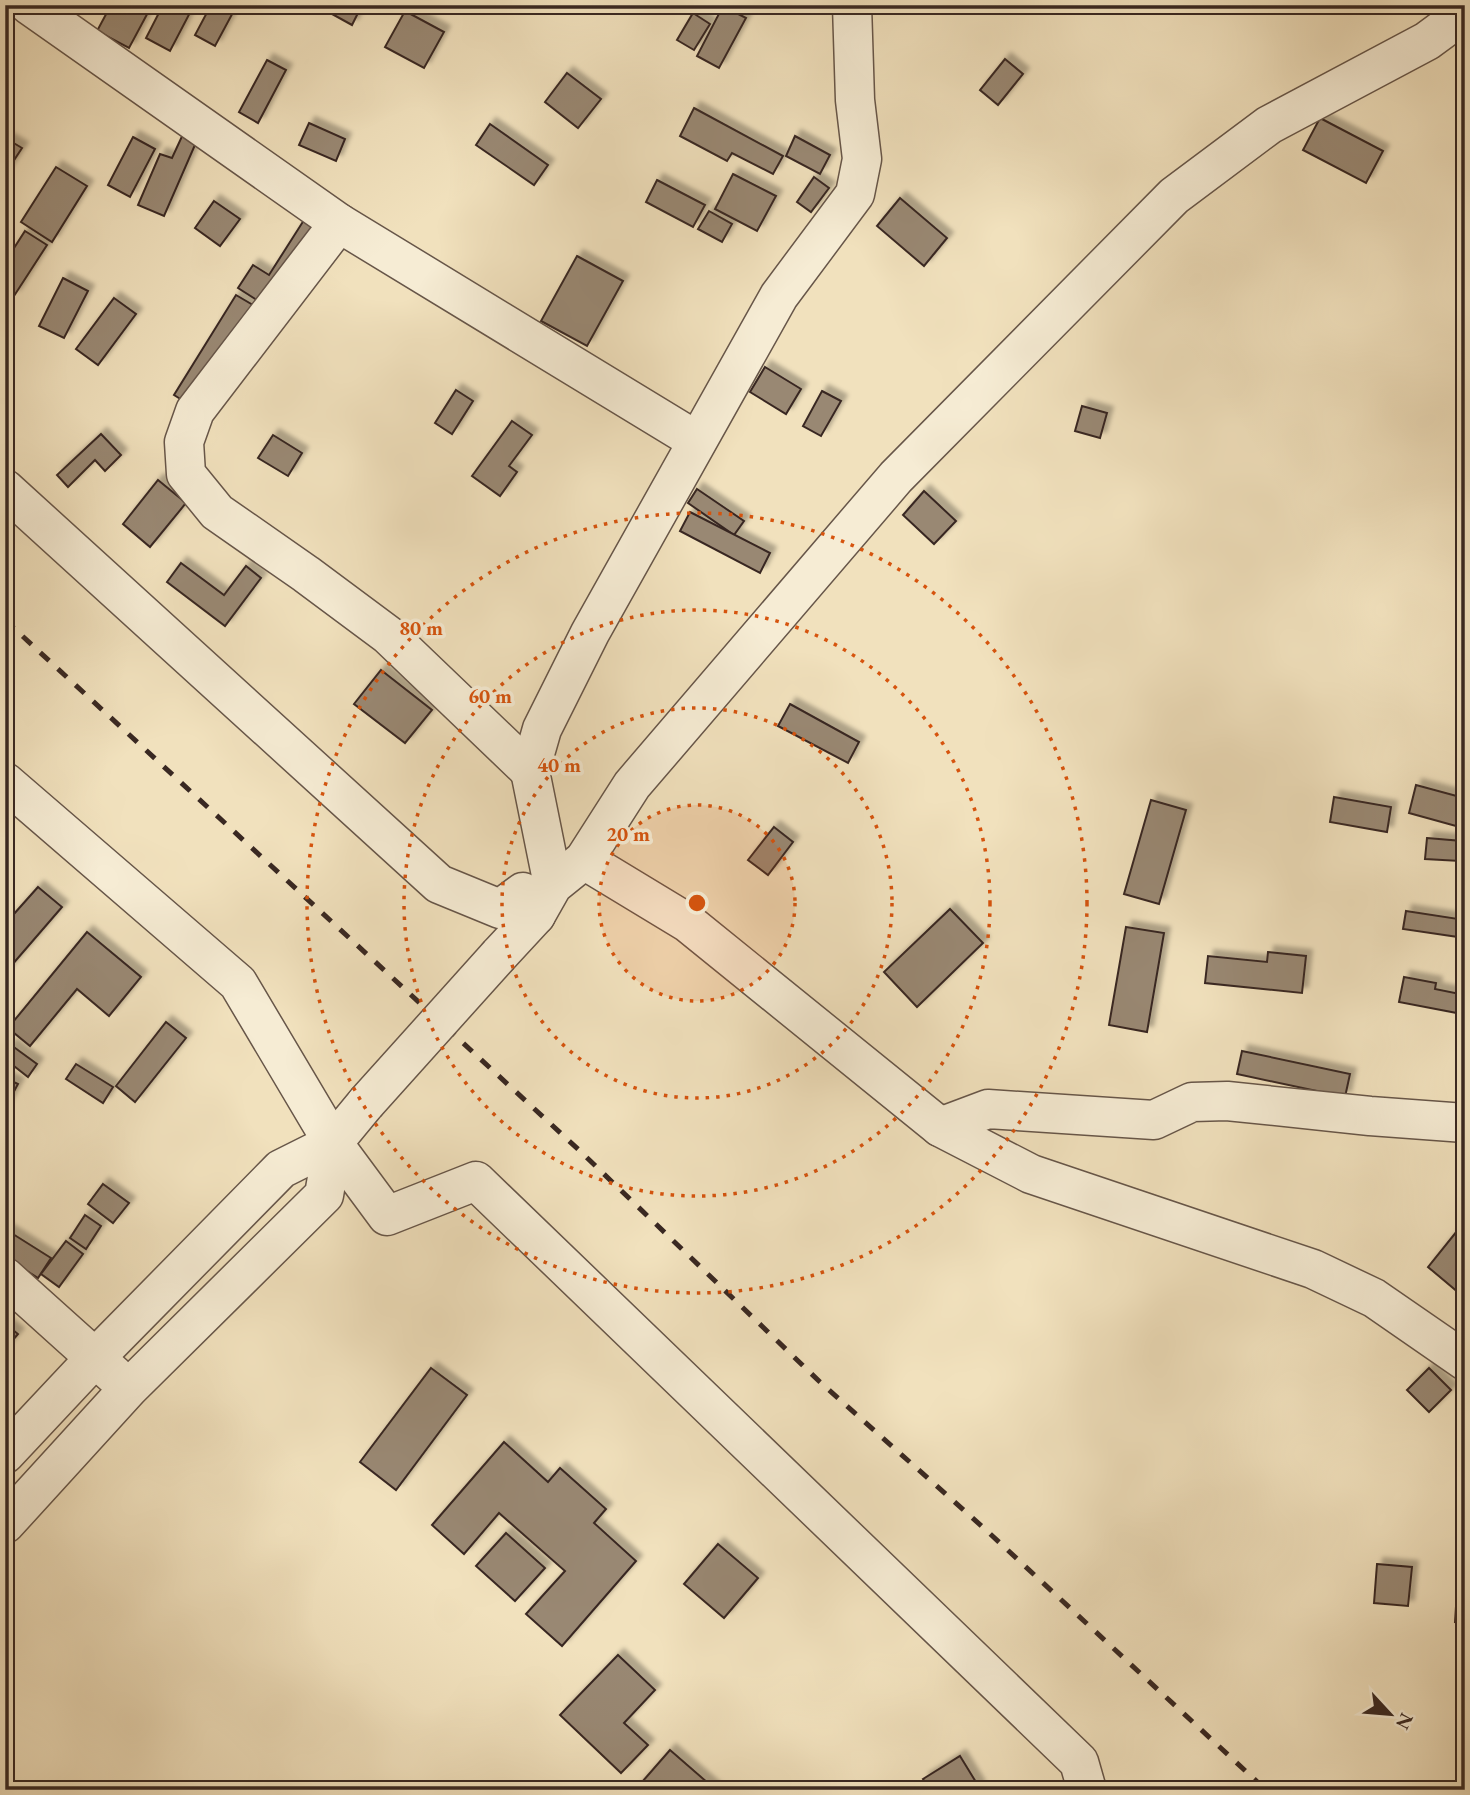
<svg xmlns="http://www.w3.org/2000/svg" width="1470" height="1795" font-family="'EB Garamond',serif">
  <defs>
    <filter id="shadow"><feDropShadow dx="6" dy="-6" stdDeviation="2" flood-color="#0004"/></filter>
  </defs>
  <rect width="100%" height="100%" fill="#f1e1bd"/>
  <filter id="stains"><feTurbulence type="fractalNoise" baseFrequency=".00286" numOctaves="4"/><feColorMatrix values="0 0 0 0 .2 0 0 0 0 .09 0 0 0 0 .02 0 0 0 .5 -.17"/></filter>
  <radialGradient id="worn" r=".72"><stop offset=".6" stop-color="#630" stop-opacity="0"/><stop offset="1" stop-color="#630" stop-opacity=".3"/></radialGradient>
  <!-- building -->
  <g fill="#998873" stroke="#392822" stroke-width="2" filter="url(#shadow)">
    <polygon points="111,5 152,5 129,48 97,31"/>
    <polygon points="163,5 194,5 170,51 146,38"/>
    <polygon points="211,5 237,5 215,46 195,35"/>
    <polygon points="336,5 362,5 352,25 332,14"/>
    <polygon points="723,6 746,18 719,68 697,56"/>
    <polygon points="405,11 444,32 424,68 385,47"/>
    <polygon points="693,13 710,24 694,50 677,40"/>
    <polygon points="1005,59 1023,74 998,105 980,90"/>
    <polygon points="267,60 286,70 258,123 239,112"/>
    <polygon points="567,73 601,99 578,128 545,102"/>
    <polygon points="694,108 783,156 773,174 732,153 727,161 680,136"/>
    <polygon points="1320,118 1383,151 1366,183 1303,150"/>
    <polygon points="309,123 345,139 336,161 299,145"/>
    <polygon points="490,124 548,165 534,185 476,145"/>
    <polygon points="184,132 198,138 164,216 138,205 160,154 172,158"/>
    <polygon points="795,136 830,155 820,174 786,156"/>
    <polygon points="133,137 155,149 130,197 108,185"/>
    <polygon points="7,139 22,148 5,174 5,141"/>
    <polygon points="56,167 87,186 52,242 21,222"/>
    <polygon points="733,174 776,196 757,231 715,209"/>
    <polygon points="814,177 829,188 811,212 797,202"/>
    <polygon points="657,180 705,205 693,227 646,202"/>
    <polygon points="900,198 947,238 924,266 877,226"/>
    <polygon points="214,201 240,219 220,246 195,228"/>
    <polygon points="709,211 732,224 722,242 698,229"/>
    <polygon points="304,220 327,234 277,313 238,288 253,265 269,275"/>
    <polygon points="25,231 47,245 14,296 5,291 5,262"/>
    <polygon points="577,256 623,281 587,346 541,321"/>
    <polygon points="63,278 88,291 64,338 39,326"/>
    <polygon points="236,295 265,312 203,413 174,395"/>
    <polygon points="114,298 136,314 98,365 76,349"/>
    <polygon points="765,367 801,389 786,414 750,392"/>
    <polygon points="456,390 473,401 452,434 435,423"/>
    <polygon points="822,391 841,401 821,436 803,426"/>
    <polygon points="1082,406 1107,413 1100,438 1075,431"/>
    <polygon points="512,421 532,435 509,466 517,472 500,496 472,476"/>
    <polygon points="101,434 121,455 105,471 95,460 68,487 57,475"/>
    <polygon points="273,435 302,453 288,476 258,458"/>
    <polygon points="158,480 186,503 150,547 123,524"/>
    <polygon points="697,489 744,521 734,535 688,503"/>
    <polygon points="924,491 956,521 934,544 903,515"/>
    <polygon points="690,512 770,553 760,573 680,531"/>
    <polygon points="181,563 224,595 246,566 261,578 225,626 167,582"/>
    <polygon points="381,670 432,710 405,743 354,704"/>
    <polygon points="790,704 859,742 848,763 778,726"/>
    <polygon points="1416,785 1464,798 1456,826 1409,813"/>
    <polygon points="1334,797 1391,807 1387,832 1330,822"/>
    <polygon points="1151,800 1186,810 1159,904 1124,894"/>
    <polygon points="774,827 793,842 768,875 748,860"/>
    <polygon points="1427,838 1462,841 1460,861 1425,859"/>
    <polygon points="38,887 62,907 5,973 5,924"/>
    <polygon points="950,909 983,943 917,1007 884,972"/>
    <polygon points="1406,911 1465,920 1465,938 1403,929"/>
    <polygon points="1126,927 1164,933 1147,1032 1109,1025"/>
    <polygon points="87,932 141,977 109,1016 77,989 30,1046 8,1028"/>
    <polygon points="1268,952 1306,956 1302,993 1205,983 1208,956 1267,962"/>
    <polygon points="1404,977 1436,983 1435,989 1465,995 1462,1014 1399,1002"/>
    <polygon points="166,1022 186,1038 135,1102 116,1086"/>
    <polygon points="11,1045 37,1064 28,1077 5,1059 5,1053"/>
    <polygon points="1242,1051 1350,1074 1345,1097 1237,1074"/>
    <polygon points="76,1064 113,1087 103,1103 66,1079"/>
    <polygon points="5,1078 18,1084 5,1108"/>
    <polygon points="103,1184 129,1203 113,1223 88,1204"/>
    <polygon points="85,1215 101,1226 86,1249 70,1238"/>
    <polygon points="5,1229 51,1258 38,1278 5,1257"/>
    <polygon points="1457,1231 1465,1238 1465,1298 1428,1267"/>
    <polygon points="66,1241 83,1254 59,1287 41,1274"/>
    <polygon points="7,1325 18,1334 5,1349 5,1327"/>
    <polygon points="431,1368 467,1395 396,1490 360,1462"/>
    <polygon points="1429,1368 1451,1390 1429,1412 1407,1390"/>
    <polygon points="504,1442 548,1482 560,1468 606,1509 594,1523 636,1561 562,1646 526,1614 565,1571 499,1513 464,1554 432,1525"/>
    <polygon points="506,1533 545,1568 515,1601 476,1566"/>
    <polygon points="718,1544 758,1578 724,1618 684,1584"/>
    <polygon points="1377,1564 1412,1567 1408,1606 1374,1603"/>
    <polygon points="1458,1575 1465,1575 1465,1623 1455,1622"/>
    <polygon points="618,1655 655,1690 624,1723 648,1745 621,1773 560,1715"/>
    <polygon points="670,1750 716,1790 635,1790"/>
    <polygon points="960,1756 979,1787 975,1790 930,1790 923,1779"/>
  </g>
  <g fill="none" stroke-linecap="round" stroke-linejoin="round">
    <defs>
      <g id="minor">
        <polyline points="29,5 339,223 697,441"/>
        <polyline points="339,223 195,411 184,442 186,474 217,512 306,574 388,635 530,771"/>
        <polyline points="5,489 439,884 500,909 523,892 536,915"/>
        <polyline points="5,782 238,983 333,1143 387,1216 476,1181 1079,1762 1087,1790"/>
        <polyline points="584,860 688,923 940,1127 1031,1174 1313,1269 1374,1298 1465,1361"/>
        <polyline points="553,885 530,771 542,729 590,633 779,296 855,194 862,159 855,100 852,5"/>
        <polyline points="499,955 536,915 553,885 584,860 632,785 896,477 1174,196 1269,125 1427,41 1465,13"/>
        <polyline points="940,1127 988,1109 1154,1120 1192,1102 1227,1101 1370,1116 1465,1123"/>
        <polyline points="5,1277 114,1375"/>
        <polyline points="5,1454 95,1358 281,1169 333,1143 366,1103"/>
        <polyline points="5,1524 129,1388 324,1195 333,1143"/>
      </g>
    </defs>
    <!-- minor casing -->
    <use href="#minor" stroke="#675649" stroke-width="41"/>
    <!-- minor -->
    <use href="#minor" stroke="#f6ecd4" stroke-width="38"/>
    <!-- rail -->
    <polyline stroke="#392822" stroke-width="5" stroke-dasharray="12 12" stroke-linecap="butt" points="5,620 580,1151 820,1382 986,1530 1266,1790"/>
    <defs>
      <polyline id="minor-bridge" points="366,1103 499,955"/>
    </defs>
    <!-- minor-bridge casing -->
    <use href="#minor-bridge" stroke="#675649" stroke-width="41" stroke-linecap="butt"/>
    <!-- minor-bridge -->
    <use href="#minor-bridge" stroke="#f6ecd4" stroke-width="38"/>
  </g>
  <!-- distance rings -->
  <circle cx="697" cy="903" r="98" fill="#d6540e" fill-opacity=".12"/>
  <g fill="none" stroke="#d6540e" stroke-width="3.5" stroke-dasharray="3.5 7">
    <circle cx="697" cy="903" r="98"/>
    <circle cx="697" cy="903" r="195"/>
    <circle cx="697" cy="903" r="293"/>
    <circle cx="697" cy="903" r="390"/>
  </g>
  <circle cx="697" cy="903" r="10" fill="#d6540e" stroke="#f6ecd4" stroke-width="3.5"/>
  <g font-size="21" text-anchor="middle" font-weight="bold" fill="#d6540e" stroke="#f6ecd4" stroke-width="7" stroke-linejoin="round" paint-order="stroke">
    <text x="421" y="635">80 m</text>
    <text x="490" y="703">60 m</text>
    <text x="559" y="772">40 m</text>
    <text x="628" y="841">20 m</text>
  </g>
  <!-- margin -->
  <rect width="1470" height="1795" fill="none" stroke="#f1e1bd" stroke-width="28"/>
  <rect x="7" y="7" width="1456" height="1781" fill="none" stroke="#392822" stroke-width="3.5"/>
  <rect x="14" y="14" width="1442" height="1767" fill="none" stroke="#392822" stroke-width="2"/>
  <!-- north arrow -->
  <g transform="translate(1390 1714) rotate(116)" stroke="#f6ecd4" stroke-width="5" paint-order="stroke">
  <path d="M0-5L12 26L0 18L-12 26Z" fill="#392822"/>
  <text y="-10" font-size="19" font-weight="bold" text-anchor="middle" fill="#392822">N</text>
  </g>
  <rect width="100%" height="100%" filter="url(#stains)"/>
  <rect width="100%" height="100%" fill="url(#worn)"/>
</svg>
